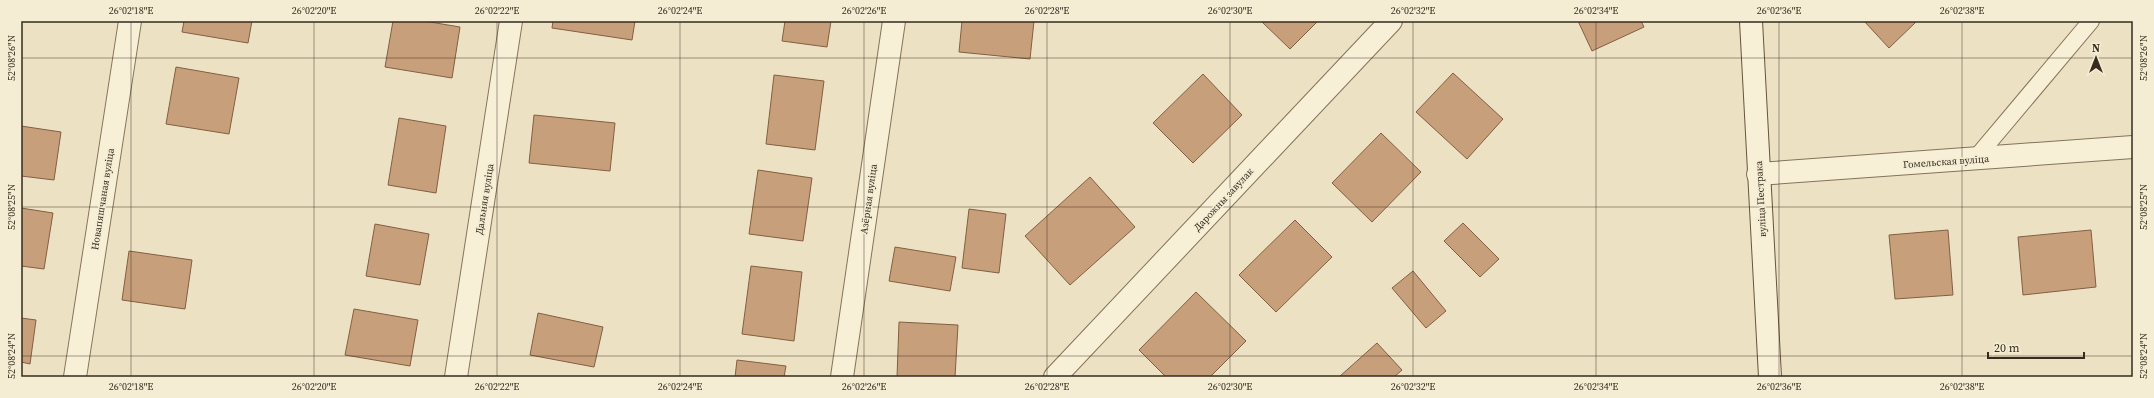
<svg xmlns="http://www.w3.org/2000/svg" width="2154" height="398" font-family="'Source Serif 4',serif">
  <rect width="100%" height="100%" fill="#ece2c3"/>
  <!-- building -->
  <g fill="#c89f7b" stroke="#835f42">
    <polygon points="184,21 252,21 248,43 182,32"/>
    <polygon points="393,21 424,21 460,27 452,78 385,67"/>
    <polygon points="553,21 635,21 632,40 552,28"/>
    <polygon points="785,21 831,21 827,47 782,41"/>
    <polygon points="962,21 1034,21 1030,59 959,52"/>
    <polygon points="1261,21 1318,21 1290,49"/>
    <polygon points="1578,21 1641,21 1644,27 1592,51"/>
    <polygon points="1864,21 1917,21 1889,48"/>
    <polygon points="176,67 239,78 229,134 166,124"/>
    <polygon points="1453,73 1503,119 1467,159 1416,112"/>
    <polygon points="1203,74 1242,115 1193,163 1153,123"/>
    <polygon points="774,75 824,81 815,150 766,144"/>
    <polygon points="534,115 615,123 610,171 529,163"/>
    <polygon points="399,118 446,126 436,193 388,185"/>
    <polygon points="21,126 61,132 54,180 21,176"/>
    <polygon points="1381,133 1421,172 1372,222 1332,183"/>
    <polygon points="758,170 812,178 803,241 749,234"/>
    <polygon points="1090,177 1135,227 1070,285 1025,236"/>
    <polygon points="21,208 53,213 44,269 21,266"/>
    <polygon points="969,209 1006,214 999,273 962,268"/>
    <polygon points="1295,220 1332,257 1276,312 1239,275"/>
    <polygon points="1463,223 1499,259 1480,277 1444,241"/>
    <polygon points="375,224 429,234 420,285 366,276"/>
    <polygon points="1948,230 1953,295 1895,299 1889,235"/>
    <polygon points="2091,230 2096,287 2023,295 2018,237"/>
    <polygon points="895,247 956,257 950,291 889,281"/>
    <polygon points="129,251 192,260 185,309 122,300"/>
    <polygon points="751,266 802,272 794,341 742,334"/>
    <polygon points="1413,271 1446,311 1426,328 1392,288"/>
    <polygon points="1196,292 1246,341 1210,377 1166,377 1139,350"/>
    <polygon points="354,309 418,320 410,366 345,355"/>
    <polygon points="538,313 603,327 594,367 530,355"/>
    <polygon points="21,318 36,320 30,364 21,362"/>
    <polygon points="899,322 958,325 955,377 897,377"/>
    <polygon points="1377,343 1402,370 1394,377 1339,377"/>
    <polygon points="737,360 786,366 784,377 735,377"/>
  </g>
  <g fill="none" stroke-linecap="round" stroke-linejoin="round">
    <defs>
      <polyline id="lane" points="1975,159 2091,21"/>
      <g id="street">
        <polyline points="1758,174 2133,147"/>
        <polyline points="75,377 130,21"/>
        <polyline points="456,377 511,21"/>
        <polyline points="842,377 894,21"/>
        <polyline points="1055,377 1391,21"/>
      </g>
      <polyline id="secondary" points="1751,21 1770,377"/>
    </defs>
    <!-- lane casing -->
    <use href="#lane" stroke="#85735b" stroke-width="18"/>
    <!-- street casing -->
    <use href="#street" stroke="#85735b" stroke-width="24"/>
    <!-- secondary casing -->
    <use href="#secondary" stroke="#67553e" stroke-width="24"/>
    <!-- lane -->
    <use href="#lane" stroke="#f7efd6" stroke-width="16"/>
    <!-- street -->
    <use href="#street" stroke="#f7efd6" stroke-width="22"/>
    <!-- secondary -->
    <use href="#secondary" stroke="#f7efd6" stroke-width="22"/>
  </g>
  <!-- ticks -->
  <path fill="none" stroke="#362b1e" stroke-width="1" stroke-opacity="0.45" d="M131,21V377M314,21V377M497,21V377M680,21V377M864,21V377M1047,21V377M1230,21V377M1413,21V377M1596,21V377M1779,21V377M1962,21V377M21,58H2133M21,207H2133M21,356H2133"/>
  <g text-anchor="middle" stroke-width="3" stroke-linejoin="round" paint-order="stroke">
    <!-- street labels -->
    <g font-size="10" fill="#362b1e" stroke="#f4ecd3">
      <text transform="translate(1946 161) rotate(-4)" y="4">Гомельская вуліца</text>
      <text transform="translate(102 199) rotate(-81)" y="4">Новапяшчаная вуліца</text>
      <text transform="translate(484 199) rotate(-81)" y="4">Дальняя вуліца</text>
      <text transform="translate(868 199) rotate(-82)" y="4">Азёрная вуліца</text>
      <text transform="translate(1223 199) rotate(-47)" y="4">Дарожны завулак</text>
      <text transform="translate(1760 199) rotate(-93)" y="4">вуліца Пестрака</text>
    </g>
  </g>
  <!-- border -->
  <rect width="2154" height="398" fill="none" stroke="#f4ecd3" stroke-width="44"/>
  <!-- north arrow -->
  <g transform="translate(2096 58)" stroke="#f4ecd3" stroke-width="3" paint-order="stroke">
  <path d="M0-3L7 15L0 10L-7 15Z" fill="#362b1e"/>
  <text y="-6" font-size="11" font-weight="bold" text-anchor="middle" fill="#362b1e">N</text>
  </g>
  <!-- scale -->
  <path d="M1988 352v6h96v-6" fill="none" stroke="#362b1e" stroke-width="2"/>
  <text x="1994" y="352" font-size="12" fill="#362b1e" stroke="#f4ecd3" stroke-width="3" paint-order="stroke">20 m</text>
  <rect x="22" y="22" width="2110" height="354" fill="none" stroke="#362b1e" stroke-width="1.5"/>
  <g font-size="10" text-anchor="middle" fill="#362b1e">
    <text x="131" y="14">26°02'18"E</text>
    <text x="314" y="14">26°02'20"E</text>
    <text x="497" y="14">26°02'22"E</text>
    <text x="680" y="14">26°02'24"E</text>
    <text x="864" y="14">26°02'26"E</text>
    <text x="1047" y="14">26°02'28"E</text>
    <text x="1230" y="14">26°02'30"E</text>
    <text x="1413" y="14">26°02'32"E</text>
    <text x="1596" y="14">26°02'34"E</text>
    <text x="1779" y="14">26°02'36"E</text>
    <text x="1962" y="14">26°02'38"E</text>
    <text transform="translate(11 58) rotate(-90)" y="4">52°08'26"N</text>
    <text transform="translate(2143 58) rotate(-90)" y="4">52°08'26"N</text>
    <text transform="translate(11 207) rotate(-90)" y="4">52°08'25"N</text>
    <text transform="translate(2143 207) rotate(-90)" y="4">52°08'25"N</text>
    <text transform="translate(11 356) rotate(-90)" y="4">52°08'24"N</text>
    <text transform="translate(2143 356) rotate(-90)" y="4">52°08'24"N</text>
    <text x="131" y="390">26°02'18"E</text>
    <text x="314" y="390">26°02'20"E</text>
    <text x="497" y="390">26°02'22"E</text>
    <text x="680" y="390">26°02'24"E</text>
    <text x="864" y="390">26°02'26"E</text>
    <text x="1047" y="390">26°02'28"E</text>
    <text x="1230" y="390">26°02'30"E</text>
    <text x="1413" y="390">26°02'32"E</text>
    <text x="1596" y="390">26°02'34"E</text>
    <text x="1779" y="390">26°02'36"E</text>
    <text x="1962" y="390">26°02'38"E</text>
  </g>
</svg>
